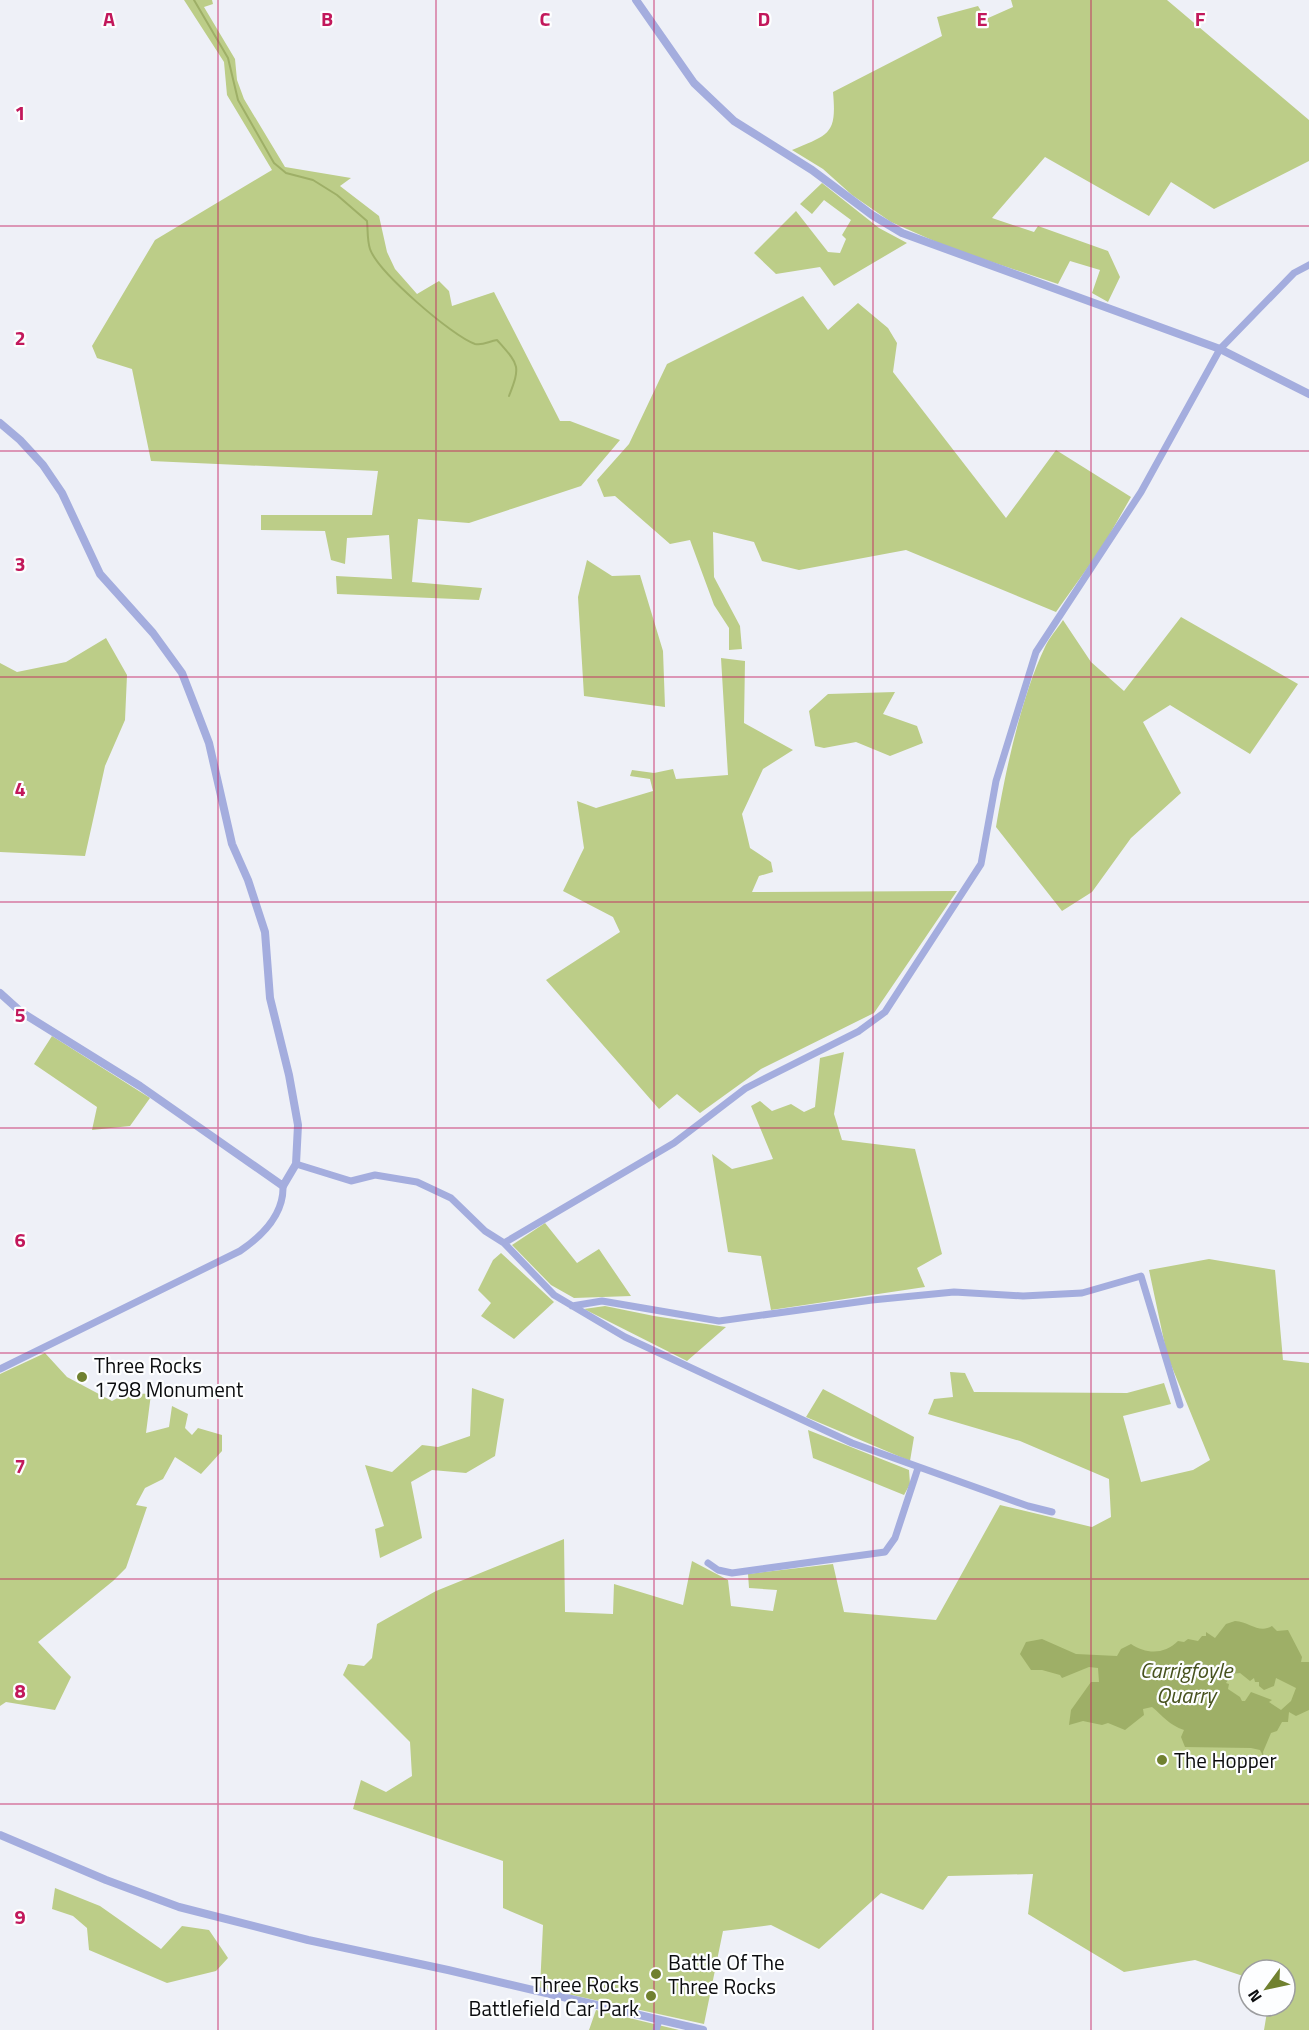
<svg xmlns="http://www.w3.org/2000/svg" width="1309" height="2030" viewBox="0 0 1309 2030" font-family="'Titillium Web',sans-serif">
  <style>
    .green { fill: #bccd88 }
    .water { fill: #9eaf67; fill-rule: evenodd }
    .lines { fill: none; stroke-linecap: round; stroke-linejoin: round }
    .stream { stroke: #9eaf67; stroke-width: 2 }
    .minor { stroke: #a4adde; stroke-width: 7 }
    .tertiary { stroke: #a4adde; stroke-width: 8 }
    .grid { fill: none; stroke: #c2185b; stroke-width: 1.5; stroke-opacity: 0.55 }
    .poi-dot { fill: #708130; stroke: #fdfeff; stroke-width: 2 }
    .labels { text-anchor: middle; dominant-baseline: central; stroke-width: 4.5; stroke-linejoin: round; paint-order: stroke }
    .poi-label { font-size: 21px; fill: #0b0c0e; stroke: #fdfeff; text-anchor: start }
    .water-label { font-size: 22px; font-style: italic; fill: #47521e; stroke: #fdfeff }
    .grid-label { font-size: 20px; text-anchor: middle; font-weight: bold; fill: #c2185b; stroke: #fdfeff; stroke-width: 4.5; stroke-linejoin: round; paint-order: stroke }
  </style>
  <rect width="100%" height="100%" fill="#eef0f7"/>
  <path class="green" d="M 184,0 L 212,0 L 213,4 L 204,7 L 235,59 L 237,80 L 244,99 L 285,167 L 351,178 L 340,186 L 379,216 L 387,252 L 395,269 L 417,294 L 439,281 L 449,291 L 452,306 L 494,292 L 560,421 L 570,421 L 620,440 L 581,486 L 469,523 L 418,519 L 412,582 L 482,588 L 479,600 L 337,594 L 336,576 L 392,579 L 389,535 L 347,538 L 345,564 L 331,560 L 325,531 L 261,530 L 261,515 L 372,515 L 378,471 L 151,461 L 132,369 L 97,358 L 92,346 L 155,240 L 272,170 L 227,95 L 224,62 Z
    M 1011,0 L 1167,0 L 1309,120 L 1309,161 L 1214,209 L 1171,182 L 1149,216 L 1045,157 L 992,218 L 1034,232 L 1038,226 L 1108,251 L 1120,277 L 1108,302 L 1092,293 L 1100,270 L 1070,261 L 1058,284 L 950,248 L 891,222 L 852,195 L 823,169 L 792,150 C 829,134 837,135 833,92 L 942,36 L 937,17 L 978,6 L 986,19 L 1013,7 Z
    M 822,183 L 879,228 L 907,243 L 834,286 L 820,267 L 776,274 L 754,253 L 796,211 L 828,252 L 840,253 L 846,239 L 842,235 L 851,220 L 824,200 L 812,214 L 800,204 Z
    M 803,296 L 828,330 L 858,303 L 888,328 L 897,343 L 893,372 L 1006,518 L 1056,450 L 1131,497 L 1103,546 L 1056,612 L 906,550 L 799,570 L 762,561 L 754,542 L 713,532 L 714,577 L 740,626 L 742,649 L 729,650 L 729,628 L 714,605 L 690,540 L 670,544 L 615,496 L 604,497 L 597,480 L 629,444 L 667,364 Z
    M 587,560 L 612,576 L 640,575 L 663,651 L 665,707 L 584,696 L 578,597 Z
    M 1181,617 L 1298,684 L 1250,754 L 1170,705 L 1143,722 L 1181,793 L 1131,838 L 1092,892 L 1062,911 L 996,827 C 1005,773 1021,697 1045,647 C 1049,638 1057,629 1063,620 L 1091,662 L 1124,691 Z
    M 106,638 L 127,675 L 125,720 L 105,766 L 85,856 L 0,852 L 0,663 L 17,672 L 66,662 Z
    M 721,658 L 745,661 L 744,723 L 793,750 L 763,769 L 742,814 L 750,848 L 771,862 L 773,872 L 759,876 L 752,892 L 957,891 L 874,1013 L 761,1069 L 700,1113 L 677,1094 L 659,1109 L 546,980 L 620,932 L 613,917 L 563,891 L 584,848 L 577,801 L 596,808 L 653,791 L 650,779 L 630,776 L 632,770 L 654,773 L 673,769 L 676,779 L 728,775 Z
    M 895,692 L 883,714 L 917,726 L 923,743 L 890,756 L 856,742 L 824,748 L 815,746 L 809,711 L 828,694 Z
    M 52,1036 L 150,1098 L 130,1126 L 92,1130 L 97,1107 L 34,1064 Z
    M 844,1052 L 834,1114 L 842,1140 L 915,1149 L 942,1254 L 917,1268 L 925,1287 L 771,1310 L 761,1256 L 728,1252 L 712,1154 L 732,1169 L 773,1159 L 751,1106 L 760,1101 L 772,1111 L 791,1104 L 804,1112 L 815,1107 L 820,1058 Z
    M 545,1223 L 577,1263 L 599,1249 L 631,1296 L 574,1298 L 551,1285 L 512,1245 Z
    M 501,1253 L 554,1302 L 514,1339 L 481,1316 L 491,1303 L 478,1290 L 493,1260 Z
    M 1209,1259 L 1275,1270 L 1283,1360 L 1309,1363 L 1309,2030 L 1264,2030 L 1268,2006 L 1285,2006 L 1285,1970 L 1249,1970 L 1249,1978 L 1195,1960 L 1124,1972 L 1028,1914 L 1033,1874 L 948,1876 L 923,1910 L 881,1893 L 819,1949 L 771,1925 L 723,1931 L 704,2024 L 540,1988 L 543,1925 L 503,1908 L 503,1861 L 353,1809 L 361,1780 L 386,1792 L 412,1776 L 410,1742 L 343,1675 L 348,1664 L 364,1666 L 372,1658 L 377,1624 L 436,1591 L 564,1539 L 565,1612 L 613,1614 L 614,1584 L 683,1605 L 692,1561 L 728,1580 L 731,1606 L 773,1611 L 777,1590 L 749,1588 L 748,1574 L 833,1564 L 844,1612 L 936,1620 L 1000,1505 L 1092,1527 L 1111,1517 L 1109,1479 L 1020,1441 L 928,1414 L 934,1399 L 953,1397 L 950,1372 L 965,1373 L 974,1392 L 1127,1393 L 1164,1383 L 1171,1404 L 1123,1416 L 1141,1482 L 1193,1470 L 1210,1460 L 1167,1355 L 1149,1270 Z
    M 605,1306 L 654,1316 L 726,1327 L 687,1361 L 584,1309 Z
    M 45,1353 L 67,1377 L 112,1401 L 127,1393 L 151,1394 L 146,1433 L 169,1427 L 172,1406 L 188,1414 L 185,1428 L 192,1435 L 198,1428 L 222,1435 L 222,1451 L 201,1474 L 175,1457 L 163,1479 L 145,1488 L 136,1505 L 147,1507 L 126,1568 L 113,1581 L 38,1642 L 71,1677 L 55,1710 L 6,1702 L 0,1706 L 0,1374 Z
    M 472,1388 L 504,1399 L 495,1456 L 466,1473 L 432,1470 L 411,1482 L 422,1538 L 380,1558 L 375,1529 L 384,1526 L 365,1465 L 392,1472 L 422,1445 L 438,1447 L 470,1436 Z
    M 823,1389 L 914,1437 L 910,1461 L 806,1417 Z
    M 808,1430 L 909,1470 L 910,1484 L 904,1495 L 813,1458 Z
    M 55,1888 L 100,1906 L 161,1949 L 182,1926 L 209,1930 L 228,1958 L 216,1971 L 167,1983 L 89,1950 L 87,1928 L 73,1916 L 52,1909 Z
    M 596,2010 L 679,2030 L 589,2030 Z"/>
  <path class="water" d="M 1235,1621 C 1250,1622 1259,1634 1272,1626 L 1277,1631 L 1288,1630 L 1302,1657 L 1301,1662 L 1309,1662 L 1309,1710 L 1296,1716 L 1289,1712 L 1288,1722 L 1282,1722 L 1277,1731 L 1271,1733 L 1263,1752 L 1264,1758 L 1260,1750 L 1251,1748 L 1185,1747 L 1181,1737 L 1184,1730 C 1169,1725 1163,1716 1152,1707 L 1143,1709 L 1144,1715 L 1125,1730 L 1108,1723 L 1102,1725 L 1083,1721 L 1069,1725 L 1071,1710 L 1091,1682 L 1099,1682 L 1098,1668 L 1089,1667 L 1062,1678 L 1060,1675 L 1042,1670 L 1031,1670 L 1020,1654 L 1026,1642 L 1042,1639 L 1076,1654 L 1117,1656 L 1121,1649 L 1131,1644 C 1146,1654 1164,1655 1178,1641 L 1184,1642 L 1188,1639 L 1198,1641 L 1202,1636 L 1206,1636 L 1206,1632 L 1215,1638 L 1226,1624 ZM 1240,1673 L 1250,1681 L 1254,1678 L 1255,1682 L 1259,1682 L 1259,1686 L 1264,1690 L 1274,1686 L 1276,1678 L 1296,1688 L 1291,1701 L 1281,1710 L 1269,1702 L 1272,1700 L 1251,1692 L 1245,1701 L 1242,1701 L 1240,1697 L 1228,1689 L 1229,1684 L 1226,1683 L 1232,1674 Z"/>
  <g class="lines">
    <path class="stream" d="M 194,0 L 228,58 L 238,100 L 274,163 L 286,173 L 313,180 L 337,195 L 367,221 C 368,230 367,240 370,249 C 378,272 452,336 475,344 C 483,346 489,341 497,340 C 519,365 521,365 509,396"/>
    <path class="minor" d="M 296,1164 L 351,1181 L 375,1175 L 417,1182 L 451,1198 L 485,1231 L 504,1243 L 554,1295 L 625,1337 L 852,1443 L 1028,1506 L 1052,1512
      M 504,1243 L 674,1143 L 746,1088 L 859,1031 L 885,1012 L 981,864 L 996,781 L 1036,652 L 1141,492 L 1220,349 L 1294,273 L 1309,265
      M 572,1306 L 602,1301 L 719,1321 L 872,1300 L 954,1292 L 1023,1296 L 1082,1293 L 1141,1276 L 1180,1405
      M 0,1369 L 240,1251 C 262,1236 284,1214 283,1186
      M 708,1563 L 718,1570 L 732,1573 L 885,1552 L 895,1538 L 918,1468
      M 656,2030 L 659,2020"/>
    <path class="tertiary" d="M 636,0 L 694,83 L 734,121 L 812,170 L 872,215 L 902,233 L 1220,349 L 1309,394
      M 0,423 L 20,440 L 43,465 L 62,493 L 100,574 L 153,633 L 182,673 L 196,709 L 209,743 L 232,844 L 248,880 L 265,932 L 270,998 L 289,1075 L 298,1125 L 296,1164 L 283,1186 L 140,1086 L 21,1012 L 0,993
      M 0,1835 L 106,1880 L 179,1907 L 308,1940 L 448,1970 L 703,2030"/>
  </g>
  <path class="grid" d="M 218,0 L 218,2030M 436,0 L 436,2030M 654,0 L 654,2030M 873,0 L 873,2030M 1091,0 L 1091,2030M 0,226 L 1309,226M 0,451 L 1309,451M 0,677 L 1309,677M 0,902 L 1309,902M 0,1128 L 1309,1128M 0,1353 L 1309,1353M 0,1579 L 1309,1579M 0,1804 L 1309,1804"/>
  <g class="poi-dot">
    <circle cx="82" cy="1377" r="6"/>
    <circle cx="1162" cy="1760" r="6"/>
    <circle cx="656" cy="1974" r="6"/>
    <circle cx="651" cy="1996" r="6"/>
  </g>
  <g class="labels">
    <g class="poi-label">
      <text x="94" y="1365">Three Rocks<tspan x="94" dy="24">1798 Monument</tspan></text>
      <text x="1174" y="1760">The Hopper</text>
      <text x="668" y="1962">Battle Of The<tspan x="668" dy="24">Three Rocks</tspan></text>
      <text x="639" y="1984" text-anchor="end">Three Rocks<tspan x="639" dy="24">Battlefield Car Park</tspan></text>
    </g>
    <g class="water-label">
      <text x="1186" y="1670">Carrigfoyle<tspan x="1186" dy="25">Quarry</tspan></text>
    </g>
  </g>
  <g class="grid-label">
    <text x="109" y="26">A</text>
    <text x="327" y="26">B</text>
    <text x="545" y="26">C</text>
    <text x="764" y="26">D</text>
    <text x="982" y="26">E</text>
    <text x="1200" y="26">F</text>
    <text x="20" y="120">1</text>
    <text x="20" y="345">2</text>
    <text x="20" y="571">3</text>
    <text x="20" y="796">4</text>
    <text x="20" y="1022">5</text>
    <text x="20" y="1247">6</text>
    <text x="20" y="1473">7</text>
    <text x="20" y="1698">8</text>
    <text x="20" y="1924">9</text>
  </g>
  <g transform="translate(1267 1988) rotate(237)"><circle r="28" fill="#fdfeff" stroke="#9c9d9f" stroke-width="1.5"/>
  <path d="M0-4.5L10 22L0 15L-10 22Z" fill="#708130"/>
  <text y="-9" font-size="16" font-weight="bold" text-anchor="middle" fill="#0b0c0e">N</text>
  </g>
</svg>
